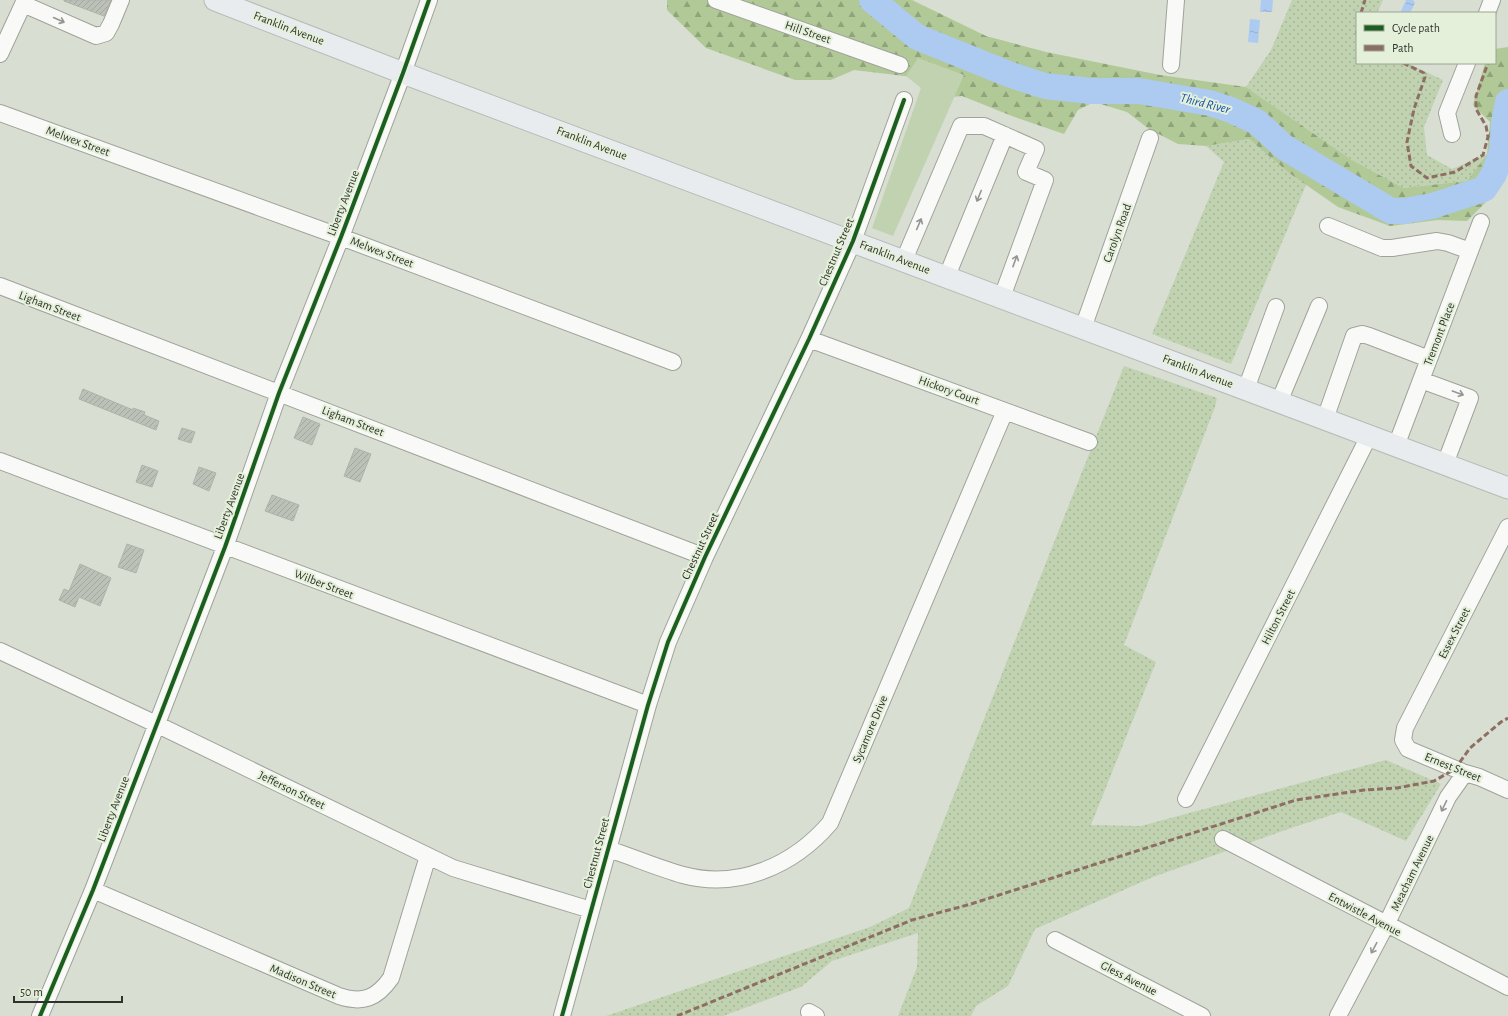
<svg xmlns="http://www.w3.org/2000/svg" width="1508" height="1016" viewBox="0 0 1508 1016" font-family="'Alegreya Sans',sans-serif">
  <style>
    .grass { fill: url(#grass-dots) }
    .forest { fill: url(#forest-firs) }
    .park { fill: #c1d2b1 }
    .water { fill: url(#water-ripples) }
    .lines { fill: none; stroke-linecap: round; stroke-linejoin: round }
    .river { stroke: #adcaf0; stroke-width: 26 }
    .building { fill: url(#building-hatch); stroke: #afb4ab }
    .minor-casing { stroke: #9fa39a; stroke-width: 18 }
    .major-casing { stroke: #b8bbb5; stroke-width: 23 }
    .minor { stroke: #f9faf8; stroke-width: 16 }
    .major { stroke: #e8ecef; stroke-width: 21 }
    .quiet { stroke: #8d6e63; stroke-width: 3; stroke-dasharray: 6 3; stroke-linecap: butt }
    .cycleway-casing { stroke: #e5f0da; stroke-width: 6 }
    .cycleway { stroke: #1b5e20; stroke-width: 4 }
    .oneway { stroke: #949692 }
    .labels { text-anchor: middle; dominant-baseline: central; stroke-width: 4; stroke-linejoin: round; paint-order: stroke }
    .street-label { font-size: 12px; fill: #2f332b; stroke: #e5f0da }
    .water-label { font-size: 13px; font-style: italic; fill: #1452a6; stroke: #e5f0da }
  </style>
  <defs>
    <pattern id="grass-dots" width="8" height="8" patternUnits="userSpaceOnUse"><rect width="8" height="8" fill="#c1d2b1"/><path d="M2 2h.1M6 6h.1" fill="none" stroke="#a6b598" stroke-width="1.8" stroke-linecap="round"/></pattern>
    <pattern id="forest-firs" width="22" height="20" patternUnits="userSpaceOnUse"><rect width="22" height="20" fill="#b1c996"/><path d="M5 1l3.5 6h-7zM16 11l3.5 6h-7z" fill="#90a47b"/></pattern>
    <pattern id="water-ripples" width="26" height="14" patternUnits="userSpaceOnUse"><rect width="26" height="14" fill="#adcaf0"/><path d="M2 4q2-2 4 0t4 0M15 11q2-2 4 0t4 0" fill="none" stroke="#95aece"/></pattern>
    <pattern id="building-hatch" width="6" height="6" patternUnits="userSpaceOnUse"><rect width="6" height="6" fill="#bcc1b8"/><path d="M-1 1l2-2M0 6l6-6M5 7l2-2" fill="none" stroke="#a2a69e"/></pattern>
  </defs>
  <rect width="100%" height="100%" fill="#d8ded2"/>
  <path class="grass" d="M 1292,0 L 1383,0 L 1377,13 L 1357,13 L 1357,63 L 1407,63 L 1443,80 L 1424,127 L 1427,155 L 1452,169 L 1487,154 L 1467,181 L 1402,188 L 1352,160 L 1246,87 L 1271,50 Z
    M 1249,139 L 1289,173 L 1306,185 L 1231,364 L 1152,334 L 1224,162 L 1206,146 Z
    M 1124,366 L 1217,398 L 1215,407 L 1124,645 L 1156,662 L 1091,825 L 1141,826 L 1386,760 L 1441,784 L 1406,841 L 1341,812 L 1294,827 L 1153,877 L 1035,929 L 1008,986 L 976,1006 L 971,1016 L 898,1016 L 917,967 L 918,933 L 832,961 L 801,987 L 723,1016 L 606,1016 L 870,927 L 909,908 Z"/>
  <path class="forest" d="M 667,0 L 912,0 L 986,36 L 1046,52 L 1160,75 L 1246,87 L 1352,160 L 1403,188 L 1467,181 L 1487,154 L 1490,122 L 1473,105 L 1485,63 L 1495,63 L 1495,49 L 1508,47 L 1508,165 L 1498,190 L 1467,221 L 1438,220 L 1390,226 L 1338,207 L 1289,173 L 1249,139 L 1206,146 L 1178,144 L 1149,129 L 1127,112 L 1094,102 L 1078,110 L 1064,134 L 1012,116 L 962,96 L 942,98 L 913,77 L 854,70 L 831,80 L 795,80 L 706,48 L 667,10 Z"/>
  <path class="park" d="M 918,58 L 964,75 L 893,236 L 872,228 L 921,88 L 906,76 Z"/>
  <path class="water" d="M 1261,0 L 1273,0 L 1272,12 L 1260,12 Z
    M 1406,0 L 1413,0 L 1415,3 L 1410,13 L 1402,13 L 1401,11 Z
    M 1250,19 L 1260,20 L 1258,43 L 1248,42 Z"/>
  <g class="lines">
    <path class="river" d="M 872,0 L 917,37 L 1011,75 L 1045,86 L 1091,91 L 1139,91 L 1210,103 L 1231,110 L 1257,122 L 1284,147 L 1391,211 L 1404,211 L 1432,206 L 1484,189 L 1494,174 L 1502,151 L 1504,123 L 1508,102"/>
  </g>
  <path class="building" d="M 64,0 L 111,0 L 104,16 L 64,1 Z
    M 83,389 L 133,410 L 133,408 L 145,412 L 144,415 L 159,421 L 156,430 L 79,399 Z
    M 303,417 L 320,424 L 312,445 L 294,438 Z
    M 182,428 L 195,432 L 191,443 L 178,439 Z
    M 355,448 L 371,454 L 360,482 L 344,476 Z
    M 142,465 L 158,471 L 152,487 L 136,482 Z
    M 199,467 L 216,473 L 209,491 L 193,484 Z
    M 272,495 L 299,505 L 293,521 L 265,511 Z
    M 127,544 L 144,550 L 136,573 L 118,567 Z
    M 80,564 L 111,578 L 100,606 L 79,597 L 75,607 L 59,600 L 64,589 L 69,591 Z"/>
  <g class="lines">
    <g class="minor-casing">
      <path id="minor" d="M 716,0 L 900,65
        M 23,4 L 96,36 L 106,33 L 111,24 L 121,0
        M 1487,13 L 1492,0
        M 0,54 L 25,0
        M 1171,65 L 1176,0
        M 0,113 L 341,237 L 673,362
        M 1452,134 L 1447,113 L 1467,63
        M 1328,226 L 1382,248 L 1392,248 L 1437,241 L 1448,243 L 1470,251
        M 904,260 L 961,126 L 984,126 L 1036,149 L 1026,172 L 1045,180 L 1002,297
        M 947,276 L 1005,135
        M 0,286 L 705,557
        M 1083,328 L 1150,138
        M 809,339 L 1089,442
        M 1421,380 L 1470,398 L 1445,464
        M 1246,389 L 1276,307
        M 1279,402 L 1319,306
        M 1325,419 L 1354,336 L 1362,334 L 1369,336 L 1429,359
        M 1396,446 L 1481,222
        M 0,461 L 648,705
        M 1508,527 L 1405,728 L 1403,740 L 1408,749 L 1465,773 L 1479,777 L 1508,790
        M 0,651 L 156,724 L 453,868 L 591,910
        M 1186,799 L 1369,436
        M 1223,839 L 1508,987
        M 608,849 C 633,857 658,868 683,875 C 739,890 794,865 830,823 L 1005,411
        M 93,890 L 339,996 C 363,1004 377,998 391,978 L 428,856
        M 1055,940 L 1202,1016
        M 809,1012 L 816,1016
        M 40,1016 L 93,890 L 225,547 L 279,393 L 341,237 L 403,73 L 429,0
        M 562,1016 L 648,705 L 668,642 L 705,557 L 809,339 L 853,241 L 904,100
        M 1338,1016 L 1386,925 L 1448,797 L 1465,773"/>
    </g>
    <g class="major-casing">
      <path id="major" d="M 215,0 L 403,73 L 1508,488"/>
    </g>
    <use href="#minor" class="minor"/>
    <use href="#major" class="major"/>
    <path class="quiet" d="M 1361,13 L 1365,0
      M 1357,31 L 1357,34
      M 1403,63 L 1424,73 L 1425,77 L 1414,109 L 1407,142 L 1411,166 L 1427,178 L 1455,172 L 1483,155 L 1488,137 L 1486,126 L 1476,109 L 1476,96 L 1488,63
      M 677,1016 L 912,920 L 971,904 L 1296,800 L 1364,790 L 1397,788 L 1434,781 L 1455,769 L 1470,748 L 1501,722 L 1508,718"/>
    <g class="cycleway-casing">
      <path id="cycleway" d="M 40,1016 L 93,890 L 225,547 L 279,393 L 341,237 L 403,73 L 429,0
        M 562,1016 L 648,705 L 668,642 L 705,557 L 809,339 L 853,241 L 904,100"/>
    </g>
    <use href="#cycleway" class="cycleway"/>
  </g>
  <defs><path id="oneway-shaft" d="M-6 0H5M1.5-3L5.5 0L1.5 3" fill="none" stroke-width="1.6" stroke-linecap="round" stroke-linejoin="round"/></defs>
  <g class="oneway">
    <use href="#oneway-shaft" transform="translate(59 20) rotate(24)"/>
    <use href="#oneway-shaft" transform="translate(979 196) rotate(112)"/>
    <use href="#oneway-shaft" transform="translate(919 224) rotate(-67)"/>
    <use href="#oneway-shaft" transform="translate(1015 261) rotate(-70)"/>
    <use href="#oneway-shaft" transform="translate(1458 393) rotate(20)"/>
    <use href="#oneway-shaft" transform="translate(1444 806) rotate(116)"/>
    <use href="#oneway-shaft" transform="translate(1374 948) rotate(118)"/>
  </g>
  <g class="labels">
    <g class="street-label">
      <text transform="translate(289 28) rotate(21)">Franklin Avenue</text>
      <text transform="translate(808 32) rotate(19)">Hill Street</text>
      <text transform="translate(78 141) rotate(20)">Melwex Street</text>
      <text transform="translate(592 143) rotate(21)">Franklin Avenue</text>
      <text transform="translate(343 203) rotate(-69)">Liberty Avenue</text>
      <text transform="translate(1117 233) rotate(-70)">Carolyn Road</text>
      <text transform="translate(382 252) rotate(21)">Melwex Street</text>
      <text transform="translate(836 252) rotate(-67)">Chestnut Street</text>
      <text transform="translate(895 257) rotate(21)">Franklin Avenue</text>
      <text transform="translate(50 306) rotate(21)">Ligham Street</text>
      <text transform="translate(1439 334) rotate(-69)">Tremont Place</text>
      <text transform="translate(1198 371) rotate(21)">Franklin Avenue</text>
      <text transform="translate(949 390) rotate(20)">Hickory Court</text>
      <text transform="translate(353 421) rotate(21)">Ligham Street</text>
      <text transform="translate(229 506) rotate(-70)">Liberty Avenue</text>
      <text transform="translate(700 546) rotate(-65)">Chestnut Street</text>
      <text transform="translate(324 584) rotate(21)">Wilber Street</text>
      <text transform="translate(1278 617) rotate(-63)">Hilton Street</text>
      <text transform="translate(1454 633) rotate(-63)">Essex Street</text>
      <text transform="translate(870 729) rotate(-67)">Sycamore Drive</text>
      <text transform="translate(1453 767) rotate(22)">Ernest Street</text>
      <text transform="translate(292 790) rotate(26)">Jefferson Street</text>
      <text transform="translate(113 809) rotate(-69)">Liberty Avenue</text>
      <text transform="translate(596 853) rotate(-75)">Chestnut Street</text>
      <text transform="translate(1412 873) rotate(-64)">Meacham Avenue</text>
      <text transform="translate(1365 914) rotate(28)">Entwistle Avenue</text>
      <text transform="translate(1129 978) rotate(27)">Gless Avenue</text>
      <text transform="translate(303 981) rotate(23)">Madison Street</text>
    </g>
    <g class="water-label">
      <text transform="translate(1205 104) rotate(14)">Third River</text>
    </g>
  </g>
  <rect x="1356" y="12" width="140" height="52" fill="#e5f0da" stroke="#9ca494"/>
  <rect x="1364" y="25" width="20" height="6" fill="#1b5e20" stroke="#9ca494"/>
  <text x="1392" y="32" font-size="12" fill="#2f332b">Cycle path</text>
  <rect x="1364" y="45" width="20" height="6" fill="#8d6e63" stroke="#9ca494"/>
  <text x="1392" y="52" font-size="12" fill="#2f332b">Path</text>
  <path d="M14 996v6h108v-6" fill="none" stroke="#2f332b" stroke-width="2"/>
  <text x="20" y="996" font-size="12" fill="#2f332b" stroke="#e5f0da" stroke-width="3" paint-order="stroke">50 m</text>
</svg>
